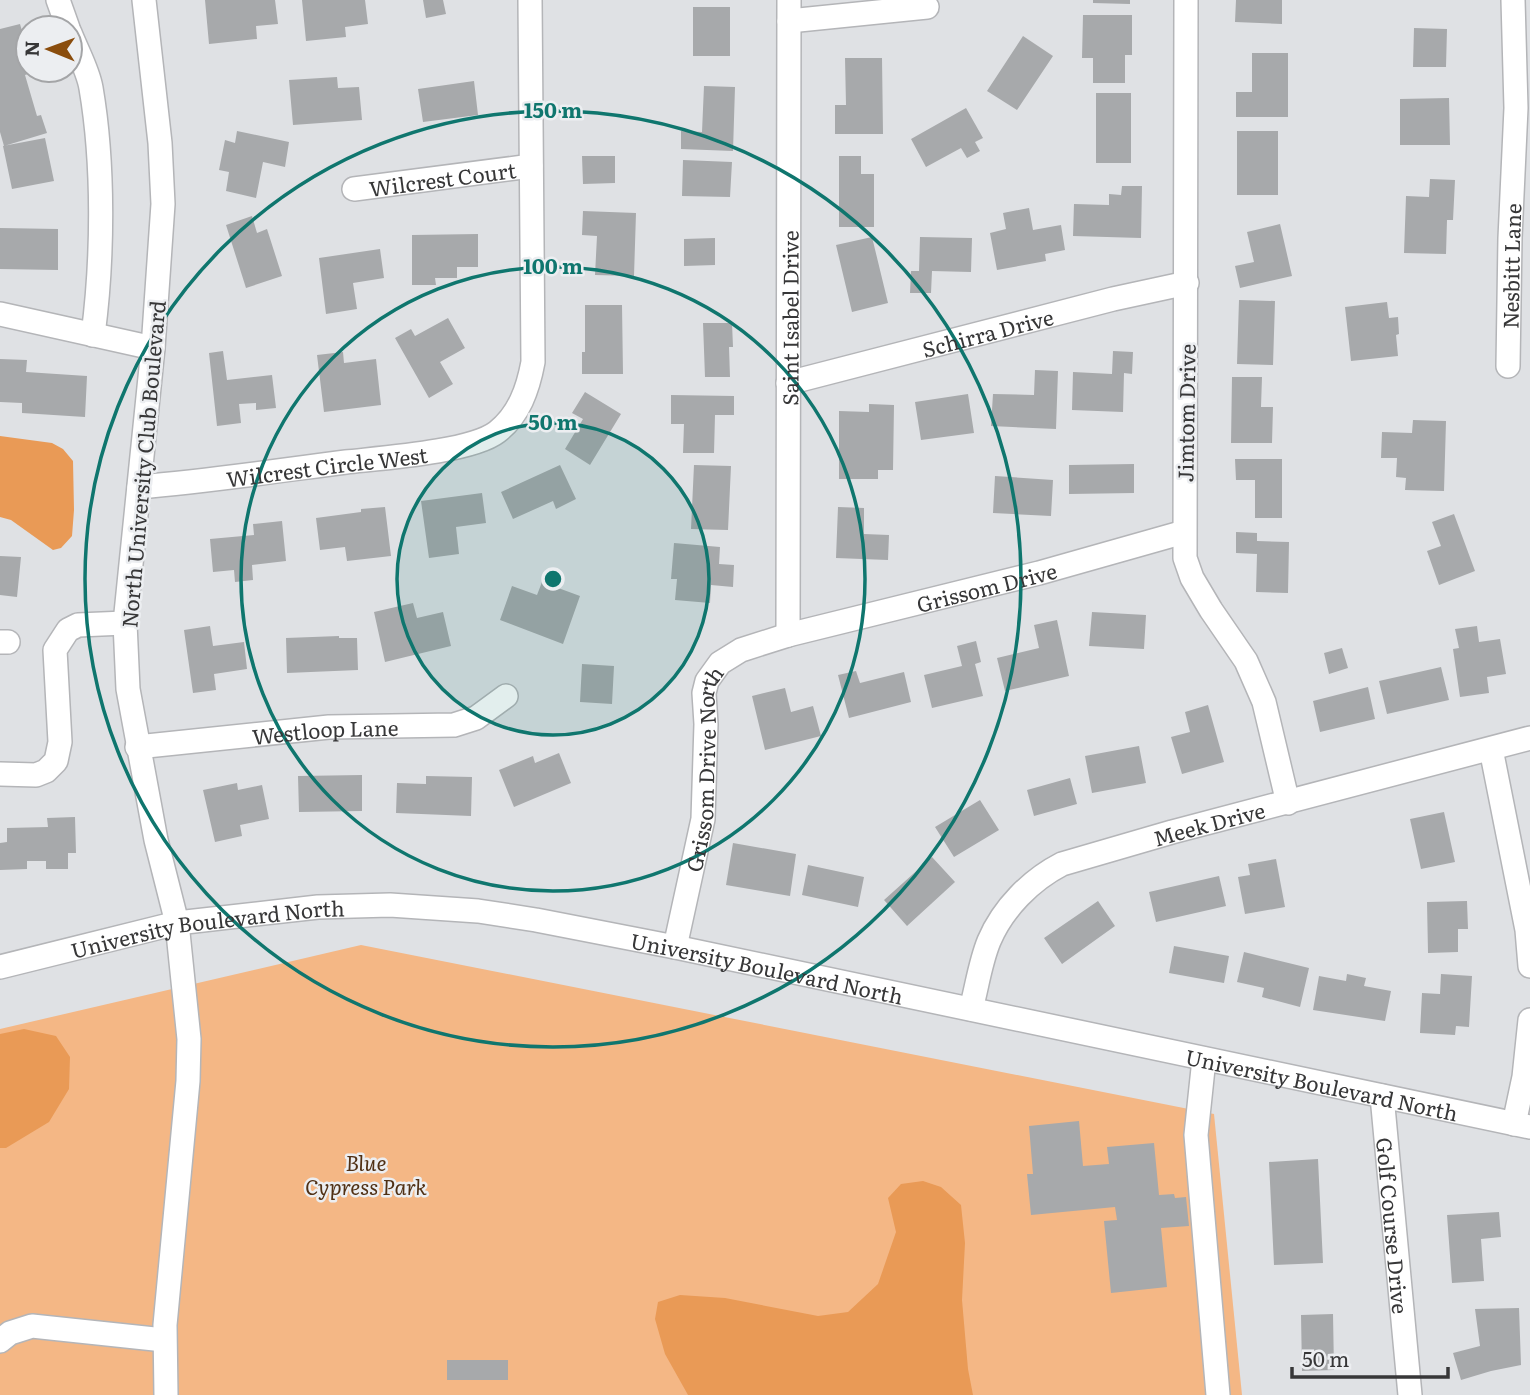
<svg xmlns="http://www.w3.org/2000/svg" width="1530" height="1395" viewBox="0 0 1530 1395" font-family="Literata,serif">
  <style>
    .green { fill: #f4b785 }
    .water { fill: #e99a56 }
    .building { fill: #a7a9ab }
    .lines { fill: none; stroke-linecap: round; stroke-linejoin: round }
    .minor-casing { stroke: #b4b5b8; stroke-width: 26 }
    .minor { stroke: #fff; stroke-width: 23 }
    .ring { fill: none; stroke: #0f766e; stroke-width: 3.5 }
    .labels { text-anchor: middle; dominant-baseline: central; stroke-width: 5; stroke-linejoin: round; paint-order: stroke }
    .street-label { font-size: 21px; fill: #373738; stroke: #eceef1 }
    .park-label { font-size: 21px; font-style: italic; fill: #503014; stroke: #eceef1 }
    .centre { fill: #0f766e; stroke: #eceef1; stroke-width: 3.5 }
    .ring-label { font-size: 21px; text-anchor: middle; font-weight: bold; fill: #0f766e; stroke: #eceef1; stroke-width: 5; stroke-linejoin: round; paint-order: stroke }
  </style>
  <rect width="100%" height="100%" fill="#dfe1e4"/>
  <path class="green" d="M 361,945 L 1214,1114 L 1242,1395 L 0,1395 L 0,1029 Z"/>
  <path class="water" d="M 0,436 L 52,443 L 63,449 L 73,461 L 74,510 L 72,536 L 61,548 L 53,550 L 11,520 L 0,517 Z
    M 24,1029 L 56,1036 L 70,1057 L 69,1089 L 49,1122 L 6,1148 L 0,1148 L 0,1034 Z
    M 923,1181 L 941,1187 L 961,1205 L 965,1243 L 962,1300 L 968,1369 L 973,1395 L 688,1395 L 665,1354 L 655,1319 L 658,1302 L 680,1295 L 725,1298 L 818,1316 L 848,1312 L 878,1284 L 896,1232 L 888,1198 L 901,1184 Z"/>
  <path class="building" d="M 205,0 L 275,0 L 278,24 L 256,26 L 257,39 L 209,44 Z
    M 302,0 L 365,0 L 368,24 L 345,27 L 346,37 L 306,41 Z
    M 423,0 L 443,0 L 446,14 L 426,18 Z
    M 1093,0 L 1130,0 L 1130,4 L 1093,3 Z
    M 1236,0 L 1282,0 L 1282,24 L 1235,22 Z
    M 693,7 L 730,7 L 730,56 L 693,56 Z
    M 1083,15 L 1132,15 L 1132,55 L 1125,55 L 1125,83 L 1093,83 L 1093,58 L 1082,58 Z
    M 20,24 L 28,52 L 28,70 L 33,70 L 34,72 L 25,75 L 37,116 L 41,115 L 47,133 L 4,146 L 0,132 L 0,29 Z
    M 1414,28 L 1447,29 L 1446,67 L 1413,67 Z
    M 1023,36 L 1053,56 L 1017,110 L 987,91 Z
    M 1252,53 L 1288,53 L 1288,117 L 1236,117 L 1236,92 L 1252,92 Z
    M 845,58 L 882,58 L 883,134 L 835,134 L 835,105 L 846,105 Z
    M 337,77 L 338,88 L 359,87 L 362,120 L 293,125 L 289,80 Z
    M 474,81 L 478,115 L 423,122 L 418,89 Z
    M 704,86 L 735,87 L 733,151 L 681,149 L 681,131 L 702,132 Z
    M 1096,93 L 1131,93 L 1131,163 L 1096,163 Z
    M 1449,98 L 1450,145 L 1400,145 L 1400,99 Z
    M 966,108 L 983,138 L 975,142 L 980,151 L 967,158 L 961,148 L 926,167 L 911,139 Z
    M 237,131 L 289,142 L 285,167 L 263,162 L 256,198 L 226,191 L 229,172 L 219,170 L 225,140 L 235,143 Z
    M 1237,131 L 1278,131 L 1278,195 L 1237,195 Z
    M 45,138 L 54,181 L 12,189 L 3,146 Z
    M 582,156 L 615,156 L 615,183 L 583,184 Z
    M 839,156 L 861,156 L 861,174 L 874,174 L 874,227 L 839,227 Z
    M 683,160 L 732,162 L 730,197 L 682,196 Z
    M 1430,179 L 1455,180 L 1453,220 L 1447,220 L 1446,254 L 1404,253 L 1406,196 L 1429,197 Z
    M 1122,186 L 1142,186 L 1141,238 L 1073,236 L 1074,204 L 1109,205 L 1109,194 L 1121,195 Z
    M 1029,208 L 1033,230 L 1061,225 L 1065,250 L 1045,254 L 1046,261 L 997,270 L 990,233 L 1006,229 L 1003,213 Z
    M 583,211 L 636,213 L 634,276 L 595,275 L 597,236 L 582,235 Z
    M 252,216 L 257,233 L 267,229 L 282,276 L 246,288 L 226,225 Z
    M 1280,224 L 1292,276 L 1240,288 L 1235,266 L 1254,262 L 1247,232 Z
    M 0,228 L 58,229 L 58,270 L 0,269 Z
    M 478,234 L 478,267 L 457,267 L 457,278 L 435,278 L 436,285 L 412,285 L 412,235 Z
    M 872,237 L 888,303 L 852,312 L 836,245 Z
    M 920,237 L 972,238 L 971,272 L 932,271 L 931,293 L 910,293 L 911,271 L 919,271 Z
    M 715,238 L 715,265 L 684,266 L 684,239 Z
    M 380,249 L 384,278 L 353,283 L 357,309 L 326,314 L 319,258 Z
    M 1239,300 L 1275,301 L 1273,365 L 1237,364 Z
    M 1387,302 L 1389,318 L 1398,317 L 1399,334 L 1396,335 L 1398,356 L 1351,361 L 1345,307 Z
    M 585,305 L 622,305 L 623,374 L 582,374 L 582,352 L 585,352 Z
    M 448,318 L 465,348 L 440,362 L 453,384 L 429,398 L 395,338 L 411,329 L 415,336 Z
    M 703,323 L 732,323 L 733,347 L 729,347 L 730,377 L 705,377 Z
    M 223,351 L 227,380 L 272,375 L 276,408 L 256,410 L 256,403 L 239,404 L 241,423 L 217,426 L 209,353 Z
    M 1113,351 L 1133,352 L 1132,374 L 1124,373 L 1123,412 L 1072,410 L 1073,372 L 1112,374 Z
    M 343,352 L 344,363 L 376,359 L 381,405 L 324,412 L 317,355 Z
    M 0,359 L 27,360 L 26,372 L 87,376 L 85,417 L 22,413 L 22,403 L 0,402 Z
    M 1035,370 L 1058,371 L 1056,429 L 991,426 L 993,394 L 1034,395 Z
    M 1232,377 L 1262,377 L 1261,407 L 1273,407 L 1272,443 L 1231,443 Z
    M 585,392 L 621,414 L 590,465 L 565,449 L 583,419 L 572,413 Z
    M 968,394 L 974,433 L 921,440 L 915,402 Z
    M 671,395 L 734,396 L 734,415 L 715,415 L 714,453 L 683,453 L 684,424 L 671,424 Z
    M 869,404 L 894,405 L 893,470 L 878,470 L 878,479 L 839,479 L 839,411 L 869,412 Z
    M 1413,420 L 1446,421 L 1444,491 L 1405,490 L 1406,478 L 1396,477 L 1397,458 L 1381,458 L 1382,432 L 1412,433 Z
    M 1235,459 L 1282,459 L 1282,518 L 1255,518 L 1255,480 L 1236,480 Z
    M 1134,464 L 1134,493 L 1069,494 L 1069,465 Z
    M 560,465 L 576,499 L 556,509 L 553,501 L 513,519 L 501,492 Z
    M 694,465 L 731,466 L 728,530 L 691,529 Z
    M 995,476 L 1053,480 L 1051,516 L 993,513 Z
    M 482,493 L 486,523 L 456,527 L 459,554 L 429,558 L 421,501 Z
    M 385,507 L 391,556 L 347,561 L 345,547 L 320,550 L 316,518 L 361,512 L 361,509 Z
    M 838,507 L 864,508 L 864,534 L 889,535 L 888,560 L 836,558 Z
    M 1454,514 L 1475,571 L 1439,585 L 1427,551 L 1441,546 L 1432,522 Z
    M 282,521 L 286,561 L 252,565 L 253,580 L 235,582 L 234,570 L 213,572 L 210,539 L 254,535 L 253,524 Z
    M 1236,532 L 1257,533 L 1257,541 L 1289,542 L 1288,593 L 1256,592 L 1257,554 L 1236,553 Z
    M 674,543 L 720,547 L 719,564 L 734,565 L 733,587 L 711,585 L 710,603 L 675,600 L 677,579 L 671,579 Z
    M 0,556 L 21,557 L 17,597 L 0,595 Z
    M 542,582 L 580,596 L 563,644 L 500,620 L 512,586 L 537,595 Z
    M 413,603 L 417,618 L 443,612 L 451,646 L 385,662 L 374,612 Z
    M 1092,612 L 1146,615 L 1144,649 L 1089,646 Z
    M 1057,620 L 1069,676 L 1005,691 L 997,658 L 1039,648 L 1034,625 Z
    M 210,626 L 213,646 L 244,642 L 247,669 L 214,674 L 216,690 L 193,693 L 184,630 Z
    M 1477,626 L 1479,642 L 1500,639 L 1506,674 L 1487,677 L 1489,693 L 1460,697 L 1453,649 L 1459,648 L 1455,629 Z
    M 339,636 L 339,638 L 357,638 L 358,670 L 287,673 L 286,638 Z
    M 976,641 L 981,662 L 975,664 L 983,696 L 932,708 L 924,675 L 962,666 L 957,646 Z
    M 1342,648 L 1348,668 L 1329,674 L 1324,653 Z
    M 582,664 L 614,666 L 612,704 L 580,702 Z
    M 1441,667 L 1449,700 L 1387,714 L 1379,681 Z
    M 856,671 L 860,683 L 904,672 L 911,702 L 849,718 L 838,675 Z
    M 1368,687 L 1375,719 L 1320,732 L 1313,701 Z
    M 785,688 L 791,712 L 813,706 L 821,736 L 765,750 L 752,696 Z
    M 1208,705 L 1224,762 L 1182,774 L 1171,737 L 1190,732 L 1185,712 Z
    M 1139,746 L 1146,783 L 1092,793 L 1085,756 Z
    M 559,753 L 571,783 L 514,807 L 499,770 L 533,756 L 535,763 Z
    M 362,775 L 362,811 L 299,812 L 298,776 Z
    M 426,776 L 472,777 L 471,816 L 396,813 L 397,783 L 426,784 Z
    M 1070,778 L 1077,804 L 1034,816 L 1027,790 Z
    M 237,783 L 238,790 L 262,785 L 269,819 L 240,825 L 242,836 L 215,842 L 203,790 Z
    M 980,800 L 999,830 L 954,857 L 935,827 Z
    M 1444,812 L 1455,862 L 1421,869 L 1410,819 Z
    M 75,817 L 76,853 L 68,853 L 68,869 L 46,869 L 46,861 L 27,861 L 27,869 L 0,870 L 0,843 L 7,842 L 7,828 L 48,827 L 47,818 Z
    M 733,843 L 796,854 L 790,896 L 726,885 Z
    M 932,857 L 955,882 L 907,926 L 884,900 Z
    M 1276,859 L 1285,907 L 1245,914 L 1238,877 L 1250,875 L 1248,864 Z
    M 808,865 L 864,877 L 858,907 L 802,895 Z
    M 1219,876 L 1226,906 L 1156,922 L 1149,892 Z
    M 1098,901 L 1115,926 L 1062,964 L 1044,938 Z
    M 1467,901 L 1468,929 L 1458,929 L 1458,952 L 1428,953 L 1427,902 Z
    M 1174,946 L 1229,956 L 1224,983 L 1169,973 Z
    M 1244,952 L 1309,968 L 1300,1007 L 1262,997 L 1264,988 L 1237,982 Z
    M 1347,974 L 1366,978 L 1364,986 L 1391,991 L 1385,1021 L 1313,1010 L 1319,976 L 1346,981 Z
    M 1441,974 L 1472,976 L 1469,1027 L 1456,1026 L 1455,1035 L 1420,1033 L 1422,993 L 1440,994 Z
    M 1079,1121 L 1083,1166 L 1109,1164 L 1107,1147 L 1154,1143 L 1159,1195 L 1174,1194 L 1175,1198 L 1186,1197 L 1189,1226 L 1161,1228 L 1167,1287 L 1111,1293 L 1104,1221 L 1117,1220 L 1115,1207 L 1031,1215 L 1027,1174 L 1033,1174 L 1029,1126 Z
    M 1318,1159 L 1323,1263 L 1274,1265 L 1269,1162 Z
    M 1499,1212 L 1501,1237 L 1481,1239 L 1484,1281 L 1452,1283 L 1447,1215 Z
    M 1519,1308 L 1521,1365 L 1491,1371 L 1461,1380 L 1453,1353 L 1480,1346 L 1475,1309 Z
    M 1333,1314 L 1334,1370 L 1302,1371 L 1301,1315 Z
    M 447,1360 L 508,1360 L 508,1380 L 447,1380 Z"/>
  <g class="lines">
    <g class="minor-casing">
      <g id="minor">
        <path d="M 58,0 L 68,28"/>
        <path d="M 144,0 L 160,143 L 163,204 L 153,348 L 125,623 L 128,689 L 156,840 L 177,923 L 189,1039 L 188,1081 L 165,1325 L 166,1395"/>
        <path d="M 1186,0 L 1185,558 L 1192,578 L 1211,610 L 1246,661 L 1264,702 L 1288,803"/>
        <path d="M 789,21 L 927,7"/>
        <path d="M 70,33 C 77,51 88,70 91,88 C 104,164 103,259 93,335"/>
        <path id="s1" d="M 354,189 L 531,166"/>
        <path d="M 0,314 L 153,348"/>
        <path id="s2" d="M 1508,366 L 1510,238 L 1516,108 L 1513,0"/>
        <path id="s3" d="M 788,383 L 1113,299 L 1187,283"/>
        <path id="s4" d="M 139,487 C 208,481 277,471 346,462 C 381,458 471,452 497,432 C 519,415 528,389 533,362 L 530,0"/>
        <path id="s5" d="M 788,635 L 789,0"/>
        <path d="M 0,642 L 8,642"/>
        <path id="s6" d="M 137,747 L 329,727 L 454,725 L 476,718 L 506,696"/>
        <path d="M 1491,749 L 1527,930 L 1530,966"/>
        <path d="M 0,774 L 36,775 L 46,771 L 56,761 L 60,742 L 55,650 L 68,630 L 78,625 L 125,623"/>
        <path id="s7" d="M 675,947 L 703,819 L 706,724 L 704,693 L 707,681 L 720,663 L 741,650 L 788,635 L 1039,573 L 1184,532"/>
        <path id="s8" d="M 0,967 L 177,923 L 318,907 L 390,905 L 478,911 L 536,920 L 675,947 L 1530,1127"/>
        <path id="s9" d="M 971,1009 C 977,987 980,963 989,941 C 1003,908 1031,880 1062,864 L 1172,832 L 1530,738"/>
        <path d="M 1204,1059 L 1196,1135 L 1218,1395"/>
        <path id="s10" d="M 1382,1096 L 1410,1395"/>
        <path d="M 1514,1124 L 1524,1077 L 1530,1020"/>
        <path d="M 0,1341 L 10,1333 L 32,1326 L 164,1340"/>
      </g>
    </g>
    <use href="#minor" class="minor"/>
  </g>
  <circle cx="553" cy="579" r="156" fill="#0f766e" fill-opacity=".12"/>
  <g class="ring">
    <circle cx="553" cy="579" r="156"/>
    <circle cx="553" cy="579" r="312"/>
    <circle cx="553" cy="579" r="468"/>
  </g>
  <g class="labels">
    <g class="street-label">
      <text stroke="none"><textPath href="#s1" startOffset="89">Wilcrest Court</textPath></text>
      <text stroke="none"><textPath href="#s2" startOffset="100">Nesbitt Lane</textPath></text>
      <text stroke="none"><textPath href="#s5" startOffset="317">Saint Isabel Drive</textPath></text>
      <text stroke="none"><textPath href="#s3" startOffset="206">Schirra Drive</textPath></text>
      <text transform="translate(1185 413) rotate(-89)">Jimtom Drive</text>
      <text transform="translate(142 464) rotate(-85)">North University Club Boulevard</text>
      <text stroke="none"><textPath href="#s4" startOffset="189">Wilcrest Circle West</textPath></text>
      <text stroke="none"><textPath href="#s7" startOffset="570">Grissom Drive</textPath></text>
      <text stroke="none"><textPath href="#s6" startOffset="189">Westloop Lane</textPath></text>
      <text stroke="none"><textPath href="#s7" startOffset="182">Grissom Drive North</textPath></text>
      <text stroke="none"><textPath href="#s9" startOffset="331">Meek Drive</textPath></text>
      <text stroke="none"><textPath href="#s8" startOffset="212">University Boulevard North</textPath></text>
      <text stroke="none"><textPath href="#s8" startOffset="779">University Boulevard North</textPath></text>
      <text stroke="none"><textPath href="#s8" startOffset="1346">University Boulevard North</textPath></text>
      <text stroke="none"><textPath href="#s10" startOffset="130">Golf Course Drive</textPath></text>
    </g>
    <g class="park-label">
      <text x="366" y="1161">Blue<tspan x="366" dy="24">Cypress Park</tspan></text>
    </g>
  </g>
  <circle cx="553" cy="579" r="10" class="centre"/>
  <g class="ring-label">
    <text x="553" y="118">150 m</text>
    <text x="553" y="274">100 m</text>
    <text x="553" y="430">50 m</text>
  </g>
  <g transform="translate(49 49) rotate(271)"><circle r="33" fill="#eceef1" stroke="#a4a5a7" stroke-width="2"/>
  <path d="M0-5L12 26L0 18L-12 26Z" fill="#8a4d0d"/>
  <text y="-10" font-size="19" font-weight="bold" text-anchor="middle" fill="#373738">N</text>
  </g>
  <path d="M1292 1367v10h156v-10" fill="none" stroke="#373738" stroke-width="3.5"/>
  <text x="1302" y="1367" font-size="21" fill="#373738" stroke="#eceef1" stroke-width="5" paint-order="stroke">50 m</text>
</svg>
